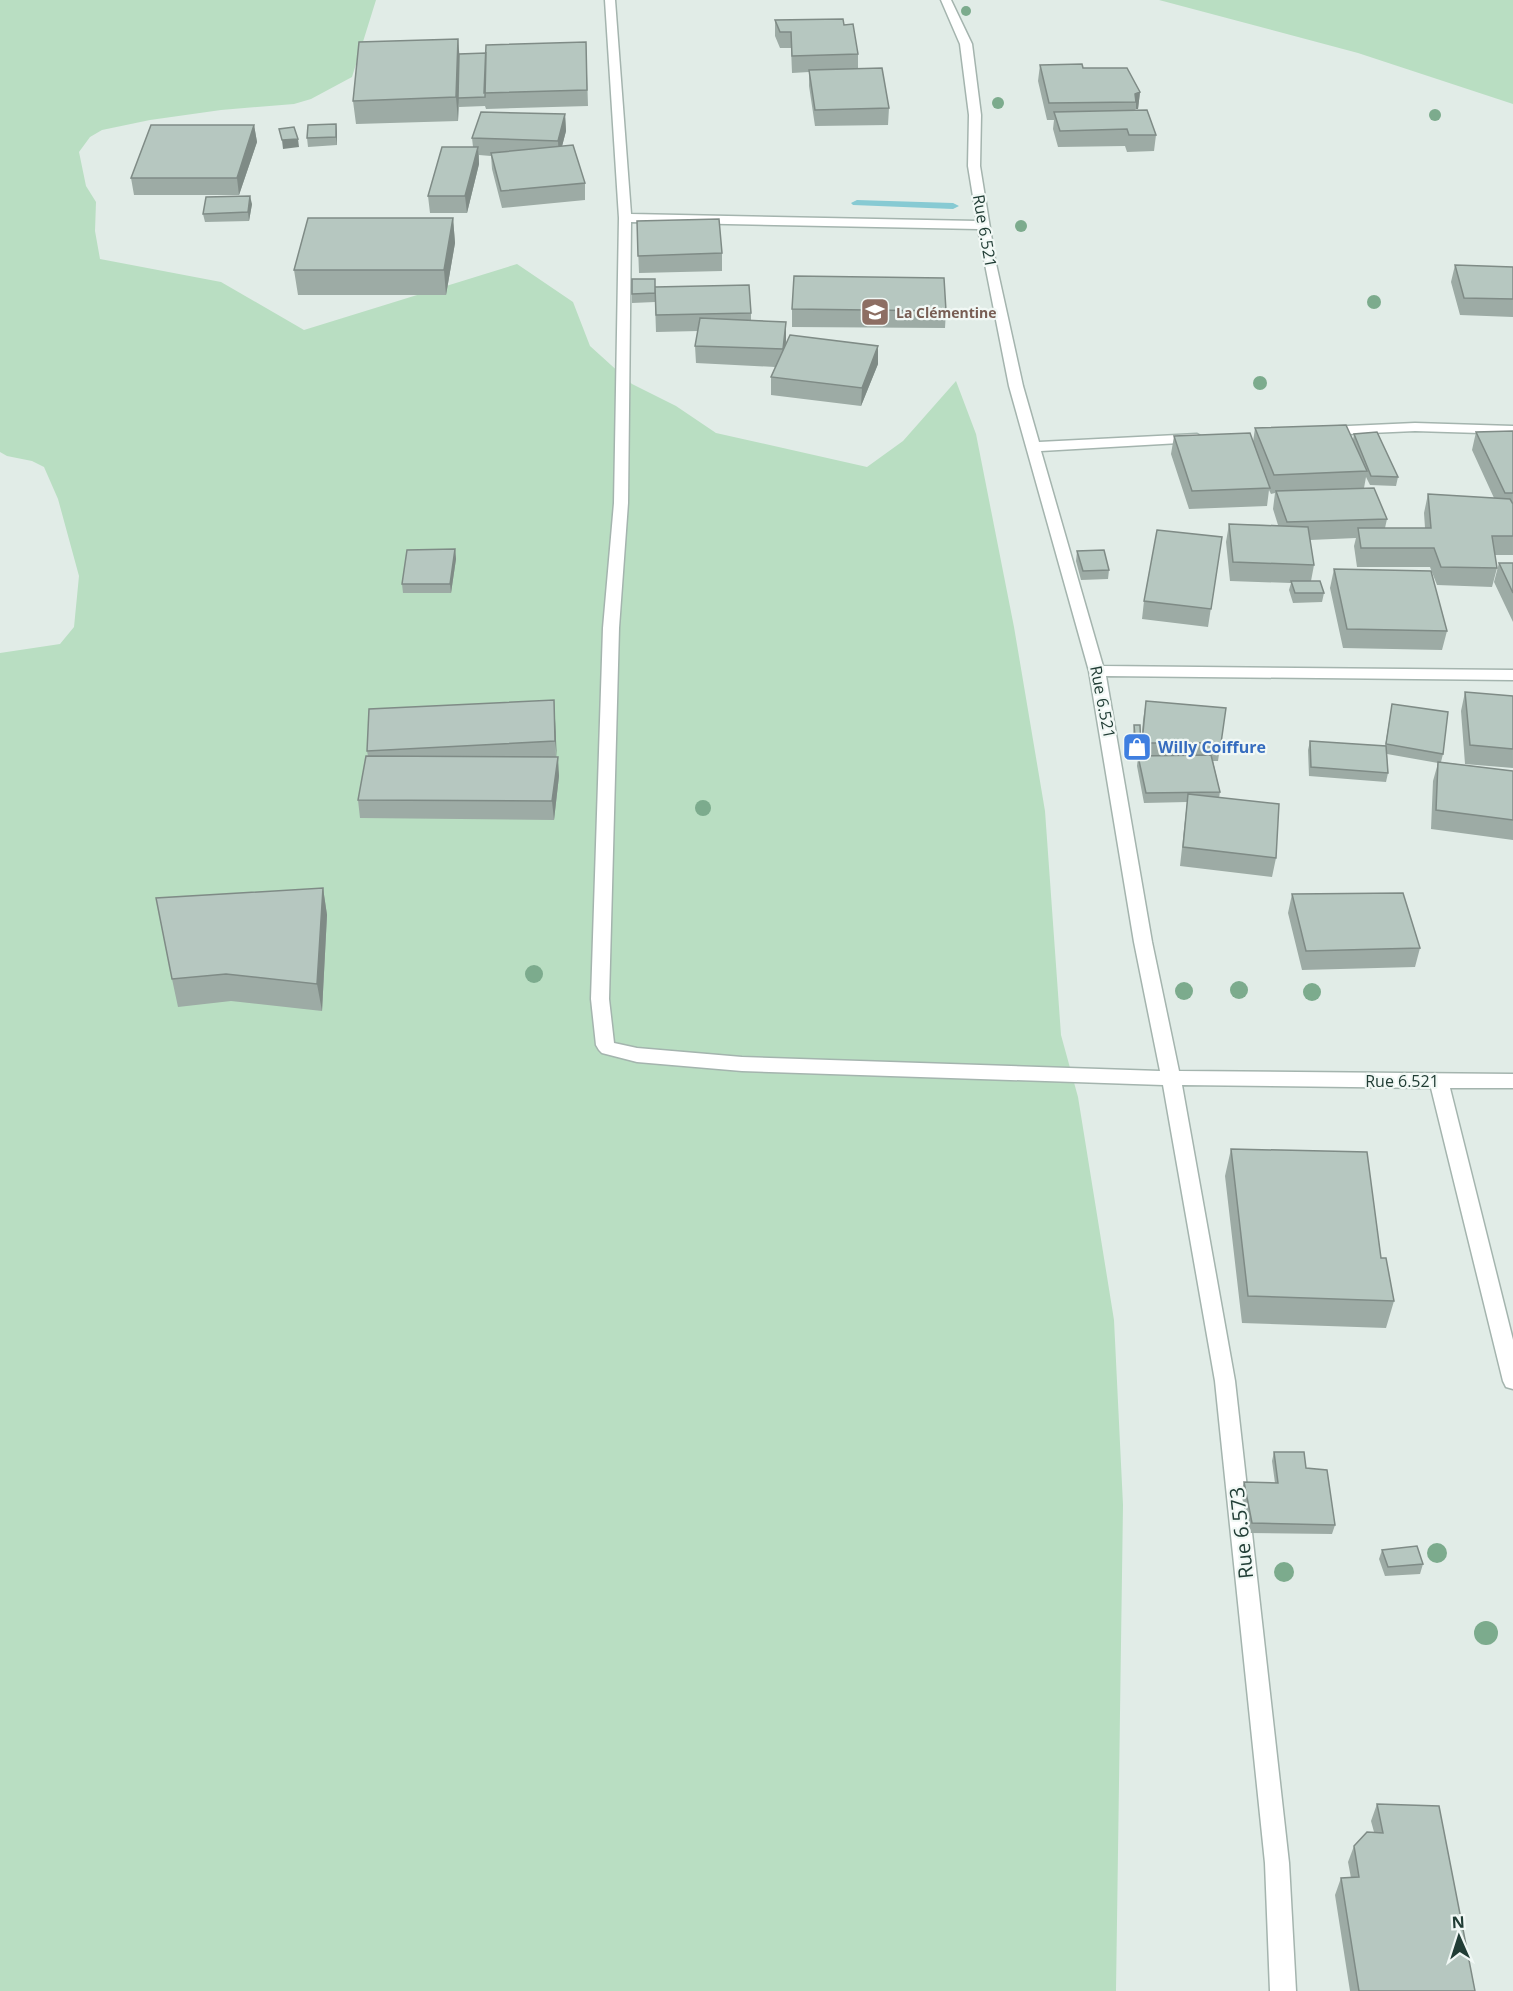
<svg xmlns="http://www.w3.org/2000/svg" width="1513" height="1991" viewBox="0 0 1513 1991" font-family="'Open Sans',sans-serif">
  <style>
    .green { fill: #b9dec2 }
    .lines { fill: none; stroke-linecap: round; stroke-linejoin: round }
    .stream { fill: #87cad3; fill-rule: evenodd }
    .minor-casing { stroke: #a4b4ae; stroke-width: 3 }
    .minor { fill: #fff; fill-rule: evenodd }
    .tree { fill: #7cab8d }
    .wall { fill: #9daba5 }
    .shaded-wall { fill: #7f8b86 }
    .building { fill: #b6c7c0; stroke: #7f8b86; stroke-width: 1.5 }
    .labels { text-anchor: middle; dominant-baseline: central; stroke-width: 4.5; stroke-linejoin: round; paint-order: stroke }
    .far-education-label { font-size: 14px; font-weight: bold; fill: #785e54; stroke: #f1f8f5; text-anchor: start }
    .street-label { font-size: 16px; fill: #213d35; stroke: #f1f8f5 }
    .shop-label { font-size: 16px; font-weight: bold; fill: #366cbe; stroke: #f1f8f5; text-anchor: start }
    .near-street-label { font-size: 20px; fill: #213d35; stroke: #f1f8f5 }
  </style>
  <rect width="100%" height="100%" fill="#e1ece7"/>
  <path class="green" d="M 0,0 L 376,0 L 352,77 L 311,99 L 294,104 L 221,110 L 150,120 L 102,130 L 90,137 L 79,152 L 86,186 L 96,202 L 95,231 L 100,259 L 221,282 L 304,330 L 517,264 L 573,302 L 590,346 L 632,384 L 676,406 L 716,433 L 867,467 L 903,441 L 956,381 L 976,434 L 1014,627 L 1045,811 L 1061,1035 L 1078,1097 L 1114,1320 L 1123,1505 L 1116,1991 L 0,1991 L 0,653 L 60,644 L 74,627 L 79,576 L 58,499 L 44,467 L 32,461 L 7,456 L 0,452 Z
    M 1159,0 L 1513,0 L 1513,104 L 1358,53 Z"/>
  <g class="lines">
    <path class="stream" d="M 857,200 L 953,203 L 959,206 L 953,209 L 853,205 L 851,203 Z"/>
    <g class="minor-casing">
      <path id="minor" d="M 605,0 L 615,0 L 631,214 L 977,221 L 968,166 L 969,115 L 960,44 L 941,0 L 951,0 L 972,44 L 981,115 L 980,166 L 995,259 L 1023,386 L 1039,442 L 1197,434 L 1204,438 L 1197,442 L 1041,451 L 1103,666 L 1513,670 L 1513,680 L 1106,676 L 1152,942 L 1179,1071 L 1513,1074 L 1513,1088 L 1450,1088 L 1513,1340 L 1513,1389 L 1506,1387 L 1503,1381 L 1431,1088 L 1182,1085 L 1235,1381 L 1289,1863 L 1296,1991 L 1270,1991 L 1265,1863 L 1215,1381 L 1163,1085 L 742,1071 L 637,1062 L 602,1053 L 599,1050 L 596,1045 L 591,999 L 603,628 L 614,503 L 619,218 ZM 631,222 L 978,229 L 1009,386 L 1089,671 L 1134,942 L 1160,1071 L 742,1057 L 637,1048 L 614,1043 L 609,999 L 619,628 L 628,503 Z
        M 1415,423 L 1513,426 L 1513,434 L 1415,431 L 1326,435 L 1319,431 L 1326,427 Z"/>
    </g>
    <use href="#minor" class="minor"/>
  </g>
  <g class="tree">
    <circle cx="966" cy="11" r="5"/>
    <circle cx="998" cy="103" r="6"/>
    <circle cx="1435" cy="115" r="6"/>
    <circle cx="1021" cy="226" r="6"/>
    <circle cx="1374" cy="302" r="7"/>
    <circle cx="1260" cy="383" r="7"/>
    <circle cx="703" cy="808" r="8"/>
    <circle cx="534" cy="974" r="9"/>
    <circle cx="1239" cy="990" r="9"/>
    <circle cx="1184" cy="991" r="9"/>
    <circle cx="1312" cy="992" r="9"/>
    <circle cx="1437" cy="1553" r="10"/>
    <circle cx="1284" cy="1572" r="10"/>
    <circle cx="1486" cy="1633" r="12"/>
  </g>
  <path class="wall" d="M 775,20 L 844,25 L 858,54 L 858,69 L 889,108 L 888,125 L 815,126 L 809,86 L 809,72 L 792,73 L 791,48 L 780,48 L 775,36 Z
    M 458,39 L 459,54 L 486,53 L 586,42 L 588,106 L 486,109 L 485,106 L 459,107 L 459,102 L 458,121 L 356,124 L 353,101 Z
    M 1040,65 L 1083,68 L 1140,92 L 1138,109 L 1136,109 L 1135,110 L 1156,135 L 1154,151 L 1127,152 L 1125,146 L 1058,147 L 1053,129 L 1054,120 L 1047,120 L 1038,81 Z
    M 565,114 L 566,131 L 562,146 L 585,183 L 585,200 L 502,208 L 492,169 L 491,156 L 479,155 L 479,164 L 467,213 L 430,213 L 428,196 L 473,147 L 472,138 Z
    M 336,124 L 337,133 L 337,145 L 308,147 L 307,138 Z
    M 254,125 L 257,142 L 239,195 L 134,195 L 131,178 Z
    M 252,204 L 249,221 L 205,222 L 203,214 Z
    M 453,218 L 455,243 L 446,295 L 298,295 L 294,270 Z
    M 637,221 L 722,253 L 722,271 L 639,273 Z
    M 1455,265 L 1513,267 L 1513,317 L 1460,315 L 1451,282 Z
    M 632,279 L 656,287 L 751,313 L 751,320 L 786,322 L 786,345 L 878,346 L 878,364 L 861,406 L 771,395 L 771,377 L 775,367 L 696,363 L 695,346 L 698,331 L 656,332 L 655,302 L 632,303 Z
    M 792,309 L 946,311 L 945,328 L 792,327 Z
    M 1255,428 L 1353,440 L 1354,434 L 1398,477 L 1396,486 L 1370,485 L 1366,477 L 1364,488 L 1387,519 L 1385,528 L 1425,528 L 1424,513 L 1428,494 L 1494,498 L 1472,450 L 1476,432 L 1513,431 L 1513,555 L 1495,555 L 1497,568 L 1492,587 L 1437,585 L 1430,567 L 1357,567 L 1354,546 L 1356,538 L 1310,540 L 1314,565 L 1311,581 L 1324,593 L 1322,602 L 1293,603 L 1289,590 L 1291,583 L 1230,581 L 1226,542 L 1229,524 L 1278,525 L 1273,509 L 1275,493 L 1271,494 L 1269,490 L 1267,506 L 1189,509 L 1171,454 L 1174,436 L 1253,442 Z
    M 1222,537 L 1208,627 L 1142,619 L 1144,601 Z
    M 455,549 L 456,559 L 451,593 L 403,593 L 402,584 Z
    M 1077,551 L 1109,570 L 1108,579 L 1081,580 L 1076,561 Z
    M 1499,563 L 1513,563 L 1513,622 L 1494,582 Z
    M 1334,569 L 1447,631 L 1442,650 L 1343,648 L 1330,588 Z
    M 1465,692 L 1513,696 L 1513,768 L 1465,764 L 1461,711 Z
    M 1146,701 L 1226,708 L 1218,761 L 1213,761 L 1220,792 L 1219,798 L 1276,858 L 1272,877 L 1180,866 L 1187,802 L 1144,803 L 1137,766 L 1138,757 L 1134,757 L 1133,735 L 1134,725 L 1141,748 L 1140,756 L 1143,720 Z
    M 1392,704 L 1443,754 L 1441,762 L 1513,771 L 1513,840 L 1431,829 L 1433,781 L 1438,763 L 1387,754 L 1388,773 L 1386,782 L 1309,776 L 1308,750 L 1310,741 L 1385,746 Z
    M 555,719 L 556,757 L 559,776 L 554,820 L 360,818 L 358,800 L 368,756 L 367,751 Z
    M 323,888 L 327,915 L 322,1011 L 231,1001 L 178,1007 L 172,979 Z
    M 1292,894 L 1420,948 L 1415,967 L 1302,970 L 1288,913 Z
    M 1231,1149 L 1381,1258 L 1394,1301 L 1386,1328 L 1242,1323 L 1225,1176 Z
    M 1274,1452 L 1306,1468 L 1335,1525 L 1332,1534 L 1249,1533 L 1241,1492 L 1244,1482 L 1275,1483 L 1272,1461 Z
    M 1382,1550 L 1423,1564 L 1420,1574 L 1385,1576 L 1379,1559 Z
    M 1377,1804 L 1475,1991 L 1350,1991 L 1335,1895 L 1341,1878 L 1351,1878 L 1348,1862 L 1354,1846 L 1374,1832 L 1371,1821 Z"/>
  <path class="shaded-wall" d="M 458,39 L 460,62 L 458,121 L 456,97 Z
    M 1140,92 L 1138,109 L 1136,109 L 1136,102 L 1135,94 Z
    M 565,114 L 566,131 L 559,158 L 558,141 Z
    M 336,124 L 337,133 L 337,145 L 336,137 Z
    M 254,125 L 257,142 L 239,195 L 237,178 Z
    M 298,139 L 299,147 L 283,149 L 282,140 Z
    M 478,147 L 479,164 L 467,213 L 465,196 Z
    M 250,196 L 252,204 L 249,221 L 248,212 Z
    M 453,218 L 455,243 L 446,295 L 444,270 Z
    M 786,322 L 786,340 L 783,367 L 783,349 Z
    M 878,346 L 878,364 L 861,406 L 862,388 Z
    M 455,549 L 456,559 L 451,593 L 450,584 Z
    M 554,700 L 555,719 L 557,760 L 555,741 Z
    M 558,757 L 559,776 L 554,820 L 552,801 Z
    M 323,888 L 327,915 L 322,1011 L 317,984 Z"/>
  <path class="building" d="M 843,19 L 844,25 L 853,24 L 858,54 L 792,56 L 791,32 L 780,32 L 775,20 Z
    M 458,39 L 456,97 L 353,101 L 359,42 Z
    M 586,42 L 587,90 L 484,93 L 486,45 Z
    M 486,53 L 485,97 L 458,98 L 459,54 Z
    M 1082,64 L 1083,68 L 1127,68 L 1140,92 L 1135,94 L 1136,102 L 1049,103 L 1040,65 Z
    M 882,68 L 889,108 L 815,110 L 809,70 Z
    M 1147,110 L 1156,135 L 1129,135 L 1127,129 L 1060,131 L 1054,112 Z
    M 481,112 L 565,114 L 558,141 L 472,138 Z
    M 336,124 L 336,137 L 307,138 L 308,125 Z
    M 151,125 L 254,125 L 237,178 L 131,178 Z
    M 294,127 L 298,139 L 282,140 L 279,129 Z
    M 573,145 L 585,183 L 501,191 L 491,153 Z
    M 442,147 L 478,147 L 465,196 L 428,196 Z
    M 250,196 L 248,212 L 203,214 L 206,197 Z
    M 308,218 L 453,218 L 444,270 L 294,270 Z
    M 719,219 L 722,253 L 638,256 L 637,221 Z
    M 1455,265 L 1513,267 L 1513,299 L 1464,298 Z
    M 794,276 L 944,278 L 946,311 L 792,309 Z
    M 632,279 L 655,279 L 655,293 L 632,294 Z
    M 749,285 L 751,313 L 656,315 L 655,287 Z
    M 700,318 L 786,322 L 783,349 L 695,346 Z
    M 790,335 L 878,346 L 862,388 L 771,377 Z
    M 1346,425 L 1367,471 L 1274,475 L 1255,428 Z
    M 1513,431 L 1513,493 L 1505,493 L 1476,432 Z
    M 1377,432 L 1398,477 L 1371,476 L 1354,434 Z
    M 1250,433 L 1270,488 L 1192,491 L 1174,436 Z
    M 1374,488 L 1387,519 L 1287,522 L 1276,491 Z
    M 1428,494 L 1510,499 L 1513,504 L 1513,536 L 1492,536 L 1497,568 L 1441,567 L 1434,548 L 1361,548 L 1358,528 L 1431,528 Z
    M 1229,524 L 1308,527 L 1314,565 L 1233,562 Z
    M 1157,530 L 1222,537 L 1211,609 L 1144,601 Z
    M 455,549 L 450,584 L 402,584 L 407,550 Z
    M 1104,550 L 1109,570 L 1083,571 L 1077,551 Z
    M 1499,563 L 1513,563 L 1513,593 Z
    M 1334,569 L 1431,571 L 1447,631 L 1347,629 Z
    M 1291,581 L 1320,581 L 1324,593 L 1295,593 Z
    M 1465,692 L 1513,696 L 1513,749 L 1470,745 Z
    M 554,700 L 555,741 L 367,751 L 369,709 Z
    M 1146,701 L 1226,708 L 1221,743 L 1142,743 Z
    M 1392,704 L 1448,712 L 1443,754 L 1386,744 Z
    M 1134,725 L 1140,725 L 1141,748 L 1136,747 Z
    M 1310,741 L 1386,746 L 1388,773 L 1311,767 Z
    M 1211,755 L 1220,792 L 1146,793 L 1138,756 Z
    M 366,756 L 558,757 L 552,801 L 358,800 Z
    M 1438,762 L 1513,771 L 1513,820 L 1436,810 Z
    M 1188,794 L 1279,804 L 1276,858 L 1183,847 Z
    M 323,888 L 317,984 L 226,974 L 172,979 L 156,898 Z
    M 1403,893 L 1420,948 L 1306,951 L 1292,894 Z
    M 1231,1149 L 1367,1152 L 1381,1258 L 1386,1258 L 1394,1301 L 1248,1296 Z
    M 1274,1452 L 1304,1452 L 1306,1468 L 1327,1470 L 1335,1525 L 1252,1523 L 1244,1482 L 1278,1483 Z
    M 1417,1546 L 1423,1564 L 1388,1567 L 1382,1550 Z
    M 1377,1804 L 1439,1806 L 1475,1991 L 1359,1991 L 1341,1878 L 1359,1877 L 1354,1846 L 1367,1832 L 1383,1833 Z"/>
  <defs>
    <g id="school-square" transform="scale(1.5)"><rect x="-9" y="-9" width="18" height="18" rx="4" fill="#8d6e63" stroke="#f1f8f5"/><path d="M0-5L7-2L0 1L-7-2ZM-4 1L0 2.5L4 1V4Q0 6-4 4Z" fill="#fff"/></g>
    <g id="shop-square" transform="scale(1.5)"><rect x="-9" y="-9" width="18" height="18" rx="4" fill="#3f7fe0" stroke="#f1f8f5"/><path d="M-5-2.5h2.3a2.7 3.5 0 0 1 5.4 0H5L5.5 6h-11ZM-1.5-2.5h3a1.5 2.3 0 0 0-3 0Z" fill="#fff"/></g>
  </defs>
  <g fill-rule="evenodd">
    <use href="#school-square" x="875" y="312"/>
    <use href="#shop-square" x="1137" y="747"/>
  </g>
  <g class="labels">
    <g class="far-education-label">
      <text x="896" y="312">La Clémentine</text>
    </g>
    <g class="street-label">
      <text transform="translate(985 231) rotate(80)">Rue 6.521</text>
      <text transform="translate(1103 702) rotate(79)">Rue 6.521</text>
      <text x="1402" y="1081">Rue 6.521</text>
    </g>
    <g class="shop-label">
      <text x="1158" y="747">Willy Coiffure</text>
    </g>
    <g class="near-street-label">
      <text transform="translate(1241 1533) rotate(-96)">Rue 6.573</text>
    </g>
  </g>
  <g transform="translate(1459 1937) rotate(357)" stroke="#f1f8f5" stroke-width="4.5" paint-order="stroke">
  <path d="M0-4.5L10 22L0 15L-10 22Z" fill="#213d35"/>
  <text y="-9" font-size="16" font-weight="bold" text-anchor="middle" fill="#213d35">N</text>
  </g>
</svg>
